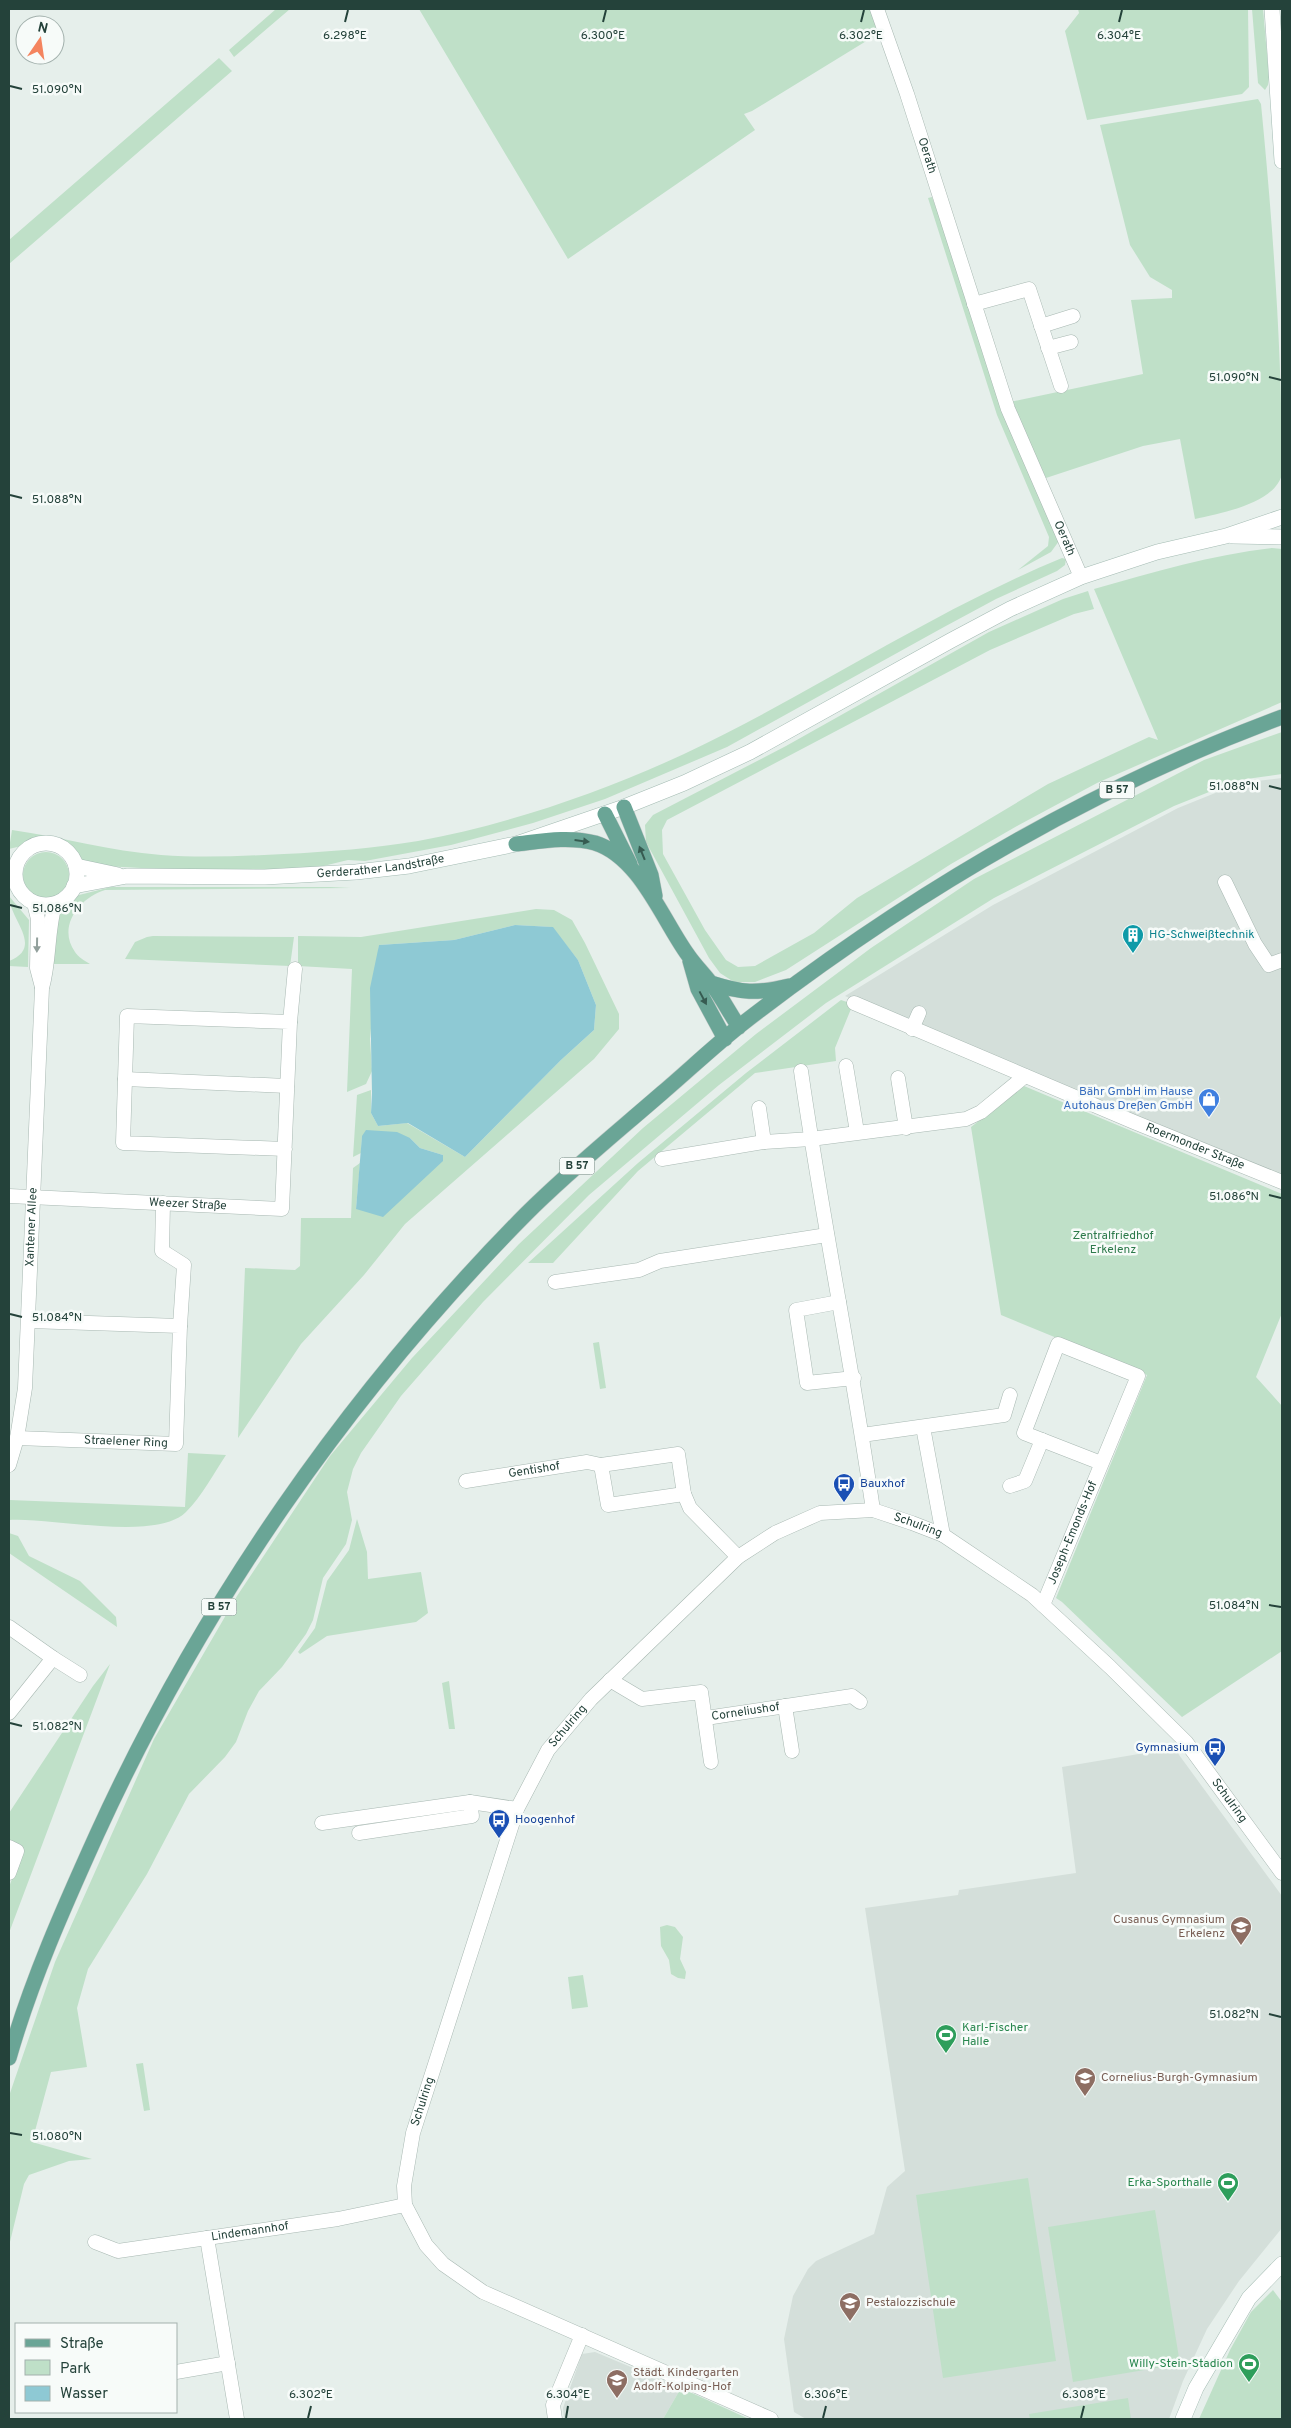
<svg xmlns="http://www.w3.org/2000/svg" width="1291" height="2428" viewBox="0 0 1291 2428" font-family="Overpass,sans-serif">
  <style>
    .built { fill: #d4dfda }
    .green { fill: #bfe0c8 }
    .water { fill: #8ec9d4 }
    .lines { fill: none; stroke-linecap: round; stroke-linejoin: round }
    .street-casing { stroke: #a8b8b2; stroke-width: 15 }
    .secondary-casing { stroke: #a4bbb3; stroke-width: 16 }
    .primary-casing { stroke: #c2cac8; stroke-width: 16 }
    .street { stroke: #fff; stroke-width: 14 }
    .secondary { stroke: #fff; stroke-width: 15 }
    .primary { stroke: #6aa596; stroke-width: 15 }
    .oneway { fill: #365b51 }
    .oneway2 { fill: #92a09c }
    .ticks { fill: none; stroke: #24423a; stroke-width: 2 }
    .labels { text-anchor: middle; dominant-baseline: central; stroke-width: 5; stroke-linejoin: round; paint-order: stroke }
    .shield { fill: #f7fbf9; stroke: #637a73; stroke-width: 1 }
    .shield-label { font-size: 11px; font-weight: bold; fill: #24423a }
    .street-label { font-size: 12px; fill: #24423a; stroke: #f7fbf9 }
    .culture-label { font-size: 12px; fill: #0d838f; stroke: #f7fbf9; text-anchor: start }
    .shop-label { font-size: 12px; fill: #366cbe; stroke: #f7fbf9; text-anchor: end }
    .park-label { font-size: 12px; fill: #2d7a4b; stroke: #f7fbf9 }
    .transit-label { font-size: 12px; fill: #164399; stroke: #f7fbf9; text-anchor: start }
    .education-label { font-size: 12px; fill: #785e54; stroke: #f7fbf9; text-anchor: start }
    .leisure-label { font-size: 12px; fill: #27864d; stroke: #f7fbf9; text-anchor: end }
    .ticks-label { font-size: 12px; text-anchor: middle; fill: #24423a; stroke: #f7fbf9; stroke-width: 5; stroke-linejoin: round; paint-order: stroke }
  </style>
  <rect width="100%" height="100%" fill="#e6efeb"/>
  <path class="built" d="M 1282,778 L 1282,1175 L 1087,1100 L 845,996 L 993,905 L 1178,808 L 1240,783 Z
    M 1174,1748 L 1282,1896 L 1282,2228 L 1239,2281 L 1207,2329 L 1183,2381 L 1169,2419 L 806,2419 L 794,2412 L 784,2339 L 793,2296 L 808,2269 L 816,2261 L 874,2234 L 887,2187 L 905,2171 L 865,1908 L 958,1895 L 959,1890 L 1076,1873 L 1062,1767 Z
    M 595,2352 L 681,2388 L 663,2419 L 564,2419 L 563,2408 L 582,2354 Z"/>
  <path class="green" d="M 276,9 L 290,9 L 234,57 L 229,50 Z
    M 419,9 L 872,9 L 881,32 L 752,111 L 744,114 L 755,130 L 568,259 Z
    M 1078,9 L 1248,9 L 1249,87 L 1242,94 L 1087,120 L 1065,31 L 1079,13 Z
    M 1252,9 L 1263,9 L 1269,77 L 1268,85 L 1265,90 L 1258,83 Z
    M 219,58 L 232,71 L 9,264 L 9,240 Z
    M 1258,99 L 1261,104 C 1273,227 1282,351 1282,474 C 1275,504 1221,513 1195,519 L 1180,439 L 1143,446 L 1046,478 L 1010,402 L 1143,374 L 1131,300 L 1172,298 L 1172,290 L 1150,277 L 1130,245 L 1100,125 Z
    M 932,197 L 1059,541 L 1051,552 L 1018,570 L 1048,546 L 1049,537 L 997,415 L 928,198 Z
    M 1272,548 L 1282,549 L 1282,702 L 1097,783 L 1017,826 L 951,864 L 786,970 L 755,982 L 734,982 L 720,973 L 709,958 L 646,842 L 645,825 L 653,815 L 786,746 L 989,632 L 1063,599 L 1088,591 L 1094,609 L 1074,614 L 990,650 L 667,820 L 662,830 L 663,854 L 705,930 L 726,960 L 738,967 L 755,966 L 814,933 L 857,898 L 1048,784 L 1149,737 L 1158,740 L 1094,589 C 1153,572 1212,555 1272,548 Z
    M 1062,558 L 1066,559 L 1065,565 L 1057,571 L 996,599 L 944,627 L 727,747 L 605,799 L 533,823 L 451,845 L 365,861 L 348,860 L 315,868 L 214,872 L 86,865 L 64,842 L 50,839 L 9,849 L 12,830 C 62,837 110,851 161,855 C 202,858 243,856 284,854 C 329,852 374,848 418,841 C 507,825 602,792 684,754 C 813,693 931,612 1062,558 Z
    M 1282,732 L 1282,774 L 1239,780 L 1174,806 L 994,898 L 826,1003 L 719,1085 L 589,1195 L 483,1302 L 401,1396 L 361,1453 L 353,1469 L 347,1492 L 352,1520 L 346,1544 L 323,1578 L 313,1620 L 306,1634 L 282,1667 L 259,1691 L 248,1711 L 236,1742 L 225,1757 L 189,1794 L 147,1874 L 88,1969 L 77,2008 L 87,2067 L 51,2072 L 32,2142 L 92,2159 L 69,2161 L 29,2175 L 24,2184 L 9,2246 L 9,2096 L 55,1962 L 154,1739 L 237,1596 L 330,1456 L 412,1358 L 519,1244 L 643,1128 L 756,1034 L 871,948 L 974,879 L 1204,760 Z
    M23 875a23 23 0 1 1 46 0a23 23 0 1 1-46 0Z
    M 111,887 L 330,887 L 351,888 L 105,890 C 79,898 57,927 75,952 C 78,957 85,961 90,964 L 52,964 L 59,915 L 79,895 Z
    M 9,896 L 29,920 L 28,967 L 9,966 L 9,961 C 45,947 9,919 9,896 Z
    M 536,909 L 554,910 L 572,920 L 585,943 L 619,1014 L 619,1029 L 594,1059 L 405,1224 L 364,1275 L 301,1344 L 238,1438 L 245,1268 L 295,1270 L 300,1266 L 301,1218 L 351,1218 L 353,1168 L 360,1163 L 356,1209 L 443,1155 L 420,1148 L 410,1138 L 362,1136 L 361,1153 L 353,1157 L 357,1095 L 371,1090 L 371,1113 L 378,1126 L 407,1123 L 465,1157 L 561,1060 L 594,1030 L 596,1005 L 578,960 L 552,927 L 515,925 L 454,940 L 379,945 L 370,1039 L 372,1071 L 366,1084 L 347,1092 L 352,969 L 298,966 L 298,936 L 361,937 Z
    M 147,937 L 153,936 L 294,937 L 290,966 L 125,959 L 135,942 Z
    M 841,1000 L 853,1004 L 835,1048 L 836,1061 L 755,1073 L 638,1171 L 553,1263 L 528,1263 L 638,1163 L 746,1073 Z
    M 1024,1086 L 1282,1194 L 1282,1313 L 1256,1377 L 1282,1406 L 1282,1651 L 1182,1717 L 1062,1602 L 1056,1598 L 1147,1375 L 1001,1315 L 971,1127 Z
    M 599,1342 L 606,1388 L 600,1389 L 593,1343 Z
    M 188,1453 L 226,1455 C 214,1473 202,1496 186,1512 C 156,1542 51,1517 9,1520 L 10,1500 L 185,1507 Z
    M 357,1519 L 367,1552 L 368,1579 L 421,1572 L 428,1613 L 416,1622 L 327,1636 L 300,1654 L 298,1652 L 315,1628 L 327,1581 L 349,1550 Z
    M 9,1533 L 18,1536 L 29,1556 L 80,1581 L 116,1617 L 117,1627 L 9,1553 Z
    M 110,1664 L 9,1933 L 9,1887 L 23,1849 L 9,1841 L 9,1813 L 93,1686 Z
    M 449,1681 L 455,1729 L 449,1729 L 442,1683 Z
    M 667,1925 L 675,1927 L 683,1937 L 680,1959 L 686,1972 L 685,1979 L 678,1978 L 671,1974 L 669,1960 L 661,1946 L 660,1927 Z
    M 583,1975 L 588,2007 L 572,2009 L 568,1977 Z
    M 143,2063 L 150,2110 L 144,2111 L 136,2064 Z
    M 1028,2178 L 1056,2361 L 943,2378 L 916,2195 Z
    M 1155,2210 L 1180,2364 L 1073,2382 L 1048,2227 Z
    M 1273,2290 L 1282,2302 L 1282,2419 L 1199,2419 L 1230,2350 L 1251,2312 Z
    M 681,2388 L 749,2419 L 663,2419 Z
    M 1128,2398 L 1131,2419 L 1030,2419 L 1029,2414 Z"/>
  <path class="water" d="M 515,925 L 553,927 L 578,960 L 596,1005 L 594,1030 L 561,1060 L 465,1157 L 408,1123 L 378,1126 L 371,1113 L 372,1093 L 370,988 L 379,945 L 454,940 Z
    M 366,1130 L 397,1132 L 410,1138 L 420,1148 L 443,1155 L 443,1161 L 383,1217 L 356,1209 L 362,1136 Z"/>
  <g class="lines">
    <g class="street-casing">
      <g id="street">
        <path id="s1" d="M 877,9 L 907,94 L 1008,409 L 1081,577"/>
        <path d="M 974,304 L 1029,289 L 1061,386"/>
        <path d="M 1041,326 L 1073,316"/>
        <path d="M 1048,348 L 1071,342"/>
        <path d="M 1225,882 L 1255,944 L 1269,965 L 1282,960"/>
        <path d="M 34,903 L 38,919 L 37,968 L 42,987"/>
        <path id="s2" d="M 854,1003 L 1134,1122 L 1282,1182"/>
        <path d="M 290,1022 L 295,969"/>
        <path d="M 912,1029 L 919,1013"/>
        <path d="M 846,1066 L 857,1132"/>
        <path d="M 801,1071 C 822,1218 852,1363 873,1510"/>
        <path d="M 898,1078 L 906,1128"/>
        <path d="M 125,1079 L 287,1086"/>
        <path d="M 759,1108 L 764,1142"/>
        <path d="M 662,1159 L 764,1142 L 811,1139 L 966,1119 L 981,1112 L 1025,1076"/>
        <path id="s3" d="M 9,1196 L 282,1209 L 290,1022 L 127,1016 L 123,1143 L 285,1149"/>
        <path d="M 163,1203 L 162,1251 L 184,1265 L 180,1326"/>
        <path d="M 555,1282 L 639,1270 L 660,1261 L 827,1235"/>
        <path d="M 839,1302 L 796,1310 L 807,1383 L 854,1378"/>
        <path d="M 923,1427 L 943,1535"/>
        <path d="M 862,1435 L 1004,1415 L 1010,1395"/>
        <path id="s4" d="M 17,1438 L 176,1444 L 180,1326 L 29,1321"/>
        <path id="s5" d="M 9,1465 L 17,1438 L 25,1388 L 42,988 C 50,960 47,932 55,904"/>
        <path d="M 601,1465 L 608,1505 L 684,1494"/>
        <path id="s6" d="M 466,1481 L 587,1462 L 601,1465 L 678,1454 L 684,1494 L 690,1508 L 738,1557"/>
        <path d="M 1010,1486 L 1025,1481 L 1042,1440"/>
        <path id="s7" d="M 1043,1605 L 1138,1376 L 1058,1344 L 1024,1433 L 1101,1463"/>
        <path d="M 9,1627 L 53,1658 L 9,1713"/>
        <path d="M 53,1658 L 80,1675"/>
        <path d="M 610,1680 L 642,1699 L 701,1692 L 711,1762"/>
        <path d="M 785,1706 L 792,1751"/>
        <path id="s8" d="M 706,1718 L 852,1696 L 860,1702"/>
        <path d="M 322,1823 L 470,1802 L 517,1809"/>
        <path d="M 359,1833 L 472,1816 L 470,1802"/>
        <path d="M 9,1847 L 17,1851 L 9,1873"/>
        <path d="M 207,2238 L 237,2419"/>
        <path id="s9" d="M 95,2242 L 118,2251 L 338,2219 L 405,2205"/>
        <path d="M 176,2372 L 228,2363"/>
        <path d="M 555,2419 L 553,2405 L 582,2335"/>
        <path id="s10" d="M 771,2419 L 483,2292 L 443,2264 L 426,2245 L 405,2205 L 404,2186 L 413,2133 L 517,1809 L 548,1750 L 591,1699 L 738,1557 L 775,1533 L 820,1513 L 873,1510 L 912,1523 L 943,1535 L 1032,1595 L 1110,1667 L 1186,1742 L 1282,1873"/>
      </g>
    </g>
    <g class="secondary-casing">
      <g id="secondary">
        <path d="M 1272,9 L 1282,161"/>
        <path d="M 1233,536 L 1282,537"/>
        <circle cx="46" cy="874" r="31"/>
        <path d="M 76,866 L 118,875"/>
        <path id="s11" d="M 74,886 L 127,876 L 265,877 L 356,872 L 409,866 L 516,844 L 624,807 L 684,783 L 750,752 L 950,641 L 1010,609 L 1081,577 L 1157,552 L 1226,536 L 1282,517"/>
        <path d="M 1183,2419 L 1196,2388 L 1249,2298 L 1282,2264"/>
      </g>
    </g>
    <g class="primary-casing">
      <path id="primary" d="M 624,807 L 651,875 L 655,896
        M 605,814 L 630,864
        M 516,844 C 542,841 569,836 595,843 C 640,857 663,921 688,955 C 695,965 703,973 710,982 C 721,996 729,1012 739,1027
        M 690,961 L 698,989 L 725,1039
        M 711,983 C 742,993 756,994 789,986
        M 9,2058 C 31,1981 64,1907 97,1834 C 202,1604 348,1394 526,1214 C 569,1171 616,1133 662,1093 C 689,1070 714,1046 742,1024 C 906,897 1088,789 1282,717"/>
    </g>
    <use href="#street" class="street"/>
    <use href="#secondary" class="secondary"/>
    <use href="#primary" class="primary"/>
  </g>
  <defs><path id="oneway-solid" d="M-6-.8H1V-3.2L6.5 0L1 3.2V.8H-6Z" transform="scale(1.25)"/></defs>
  <g class="oneway">
    <use href="#oneway-solid" transform="translate(582 841) rotate(7)"/>
    <use href="#oneway-solid" transform="translate(642 853) rotate(-112)"/>
    <use href="#oneway-solid" transform="translate(703 998) rotate(62)"/>
  </g>
  <use class="oneway2" href="#oneway-solid" transform="translate(37 945) rotate(91)"/>
  <path class="ticks" d="M 345,22 L 348,10M 603,22 L 606,10M 861,22 L 864,10M 1119,22 L 1122,10M 10,86 L 22,89M 1269,377 L 1281,380M 10,495 L 22,498M 1269,786 L 1281,789M 10,905 L 22,908M 1269,1195 L 1281,1198M 10,1314 L 22,1317M 1269,1605 L 1281,1607M 10,1723 L 22,1726M 1269,2014 L 1281,2017M 10,2133 L 22,2135M 308,2418 L 311,2406M 566,2418 L 568,2406M 823,2418 L 826,2406M 1081,2418 L 1084,2406"/>
  <defs>
    <g id="building-pin" transform="scale(1.125)"><path d="M0 17L-7.5 6A9.5 9.5 0 1 1 7.5 6Z" fill="#0f9aa8" stroke="#f7fbf9"/><path d="M-4-6H4V6H1V3H-1V6H-4ZM-2.5-4.3h1.7v1.8h-1.7ZM.8-4.3h1.7v1.8H.8ZM-2.5-1h1.7V.8h-1.7ZM.8-1h1.7V.8H.8Z" fill="#fff"/></g>
    <g id="shop-pin" transform="scale(1.125)"><path d="M0 17L-7.5 6A9.5 9.5 0 1 1 7.5 6Z" fill="#3f7fe0" stroke="#f7fbf9"/><path d="M-5-2.5h2.3a2.7 3.5 0 0 1 5.4 0H5L5.5 6h-11ZM-1.5-2.5h3a1.5 2.3 0 0 0-3 0Z" fill="#fff"/></g>
    <g id="bus-pin" transform="scale(1.125)"><path d="M0 17L-7.5 6A9.5 9.5 0 1 1 7.5 6Z" fill="#1a4fb4" stroke="#f7fbf9"/><path d="M-5-6H5V4H4V6H2V4H-2V6H-4V4H-5ZM-3.5-4V0h7V-4ZM-3.5 1.2v1.5H-2V1.2ZM2 1.2v1.5H3.5V1.2Z" fill="#fff"/></g>
    <g id="school-pin" transform="scale(1.125)"><path d="M0 17L-7.5 6A9.5 9.5 0 1 1 7.5 6Z" fill="#8d6e63" stroke="#f7fbf9"/><path d="M0-5L7-2L0 1L-7-2ZM-4 1L0 2.5L4 1V4Q0 6-4 4Z" fill="#fff"/></g>
    <g id="stadium-pin" transform="scale(1.125)"><path d="M0 17L-7.5 6A9.5 9.5 0 1 1 7.5 6Z" fill="#2e9e5b" stroke="#f7fbf9"/><path d="M0-5a6.5 5 0 1 0 0 10a6.5 5 0 1 0 0-10ZM-3.5-1.8h7v3.6h-7Z" fill="#fff"/></g>
  </defs>
  <g fill-rule="evenodd">
    <use href="#building-pin" x="1133" y="935"/>
    <use href="#shop-pin" x="1209" y="1099"/>
    <use href="#bus-pin" x="844" y="1484"/>
    <use href="#bus-pin" x="1215" y="1748"/>
    <use href="#bus-pin" x="499" y="1820"/>
    <use href="#school-pin" x="1241" y="1927"/>
    <use href="#stadium-pin" x="946" y="2035"/>
    <use href="#school-pin" x="1085" y="2078"/>
    <use href="#stadium-pin" x="1228" y="2183"/>
    <use href="#school-pin" x="850" y="2303"/>
    <use href="#stadium-pin" x="1249" y="2364"/>
    <use href="#school-pin" x="617" y="2380"/>
  </g>
  <g class="labels">
    <g class="shield">
      <rect x="1099.5" y="781.5" width="35" height="17" rx="4"/>
      <rect x="559.5" y="1157.5" width="35" height="17" rx="4"/>
      <rect x="201.5" y="1598.5" width="35" height="17" rx="4"/>
    </g>
    <g class="shield-label">
      <text x="1117" y="790">B 57</text>
      <text x="577" y="1166">B 57</text>
      <text x="219" y="1607">B 57</text>
    </g>
    <g class="street-label">
      <text stroke="none"><textPath href="#s1" startOffset="155">Oerath</textPath></text>
      <text stroke="none"><textPath href="#s1" startOffset="562">Oerath</textPath></text>
      <text stroke="none"><textPath href="#s11" startOffset="308">Gerderather Landstraße</textPath></text>
      <text stroke="none"><textPath href="#s2" startOffset="370">Roermonder Straße</textPath></text>
      <text stroke="none"><textPath href="#s3" startOffset="179">Weezer Straße</textPath></text>
      <text stroke="none"><textPath href="#s5" startOffset="240">Xantener Allee</textPath></text>
      <text stroke="none"><textPath href="#s4" startOffset="109">Straelener Ring</textPath></text>
      <text stroke="none"><textPath href="#s6" startOffset="69">Gentishof</textPath></text>
      <text stroke="none"><textPath href="#s10" startOffset="1379">Schulring</textPath></text>
      <text stroke="none"><textPath href="#s7" startOffset="78">Joseph-Emonds-Hof</textPath></text>
      <text stroke="none"><textPath href="#s8" startOffset="40">Corneliushof</textPath></text>
      <text stroke="none"><textPath href="#s10" startOffset="945">Schulring</textPath></text>
      <text stroke="none"><textPath href="#s10" startOffset="1799">Schulring</textPath></text>
      <text stroke="none"><textPath href="#s10" startOffset="540">Schulring</textPath></text>
      <text stroke="none"><textPath href="#s9" startOffset="158">Lindemannhof</textPath></text>
    </g>
    <g class="culture-label">
      <text x="1149" y="935">HG-Schweißtechnik</text>
    </g>
    <g class="shop-label">
      <text x="1193" y="1092">Bähr GmbH im Hause<tspan x="1193" dy="14">Autohaus Dreßen GmbH</tspan></text>
    </g>
    <g class="park-label">
      <text x="1113" y="1236">Zentralfriedhof<tspan x="1113" dy="14">Erkelenz</tspan></text>
    </g>
    <g class="transit-label">
      <text x="860" y="1484">Bauxhof</text>
      <text x="1199" y="1748" text-anchor="end">Gymnasium</text>
      <text x="515" y="1820">Hoogenhof</text>
    </g>
    <g class="education-label">
      <text x="1225" y="1920" text-anchor="end">Cusanus Gymnasium<tspan x="1225" dy="14">Erkelenz</tspan></text>
      <text x="1101" y="2078">Cornelius-Burgh-Gymnasium</text>
      <text x="866" y="2303">Pestalozzischule</text>
      <text x="633" y="2373">Städt. Kindergarten<tspan x="633" dy="14">Adolf-Kolping-Hof</tspan></text>
    </g>
    <g class="leisure-label">
      <text x="962" y="2028" text-anchor="start">Karl-Fischer<tspan x="962" dy="14">Halle</tspan></text>
      <text x="1212" y="2183">Erka-Sporthalle</text>
      <text x="1233" y="2364">Willy-Stein-Stadion</text>
    </g>
  </g>
  <g class="ticks-label">
    <text x="345" y="39">6.298°E</text>
    <text x="603" y="39">6.300°E</text>
    <text x="861" y="39">6.302°E</text>
    <text x="1119" y="39">6.304°E</text>
    <text x="57" y="93">51.090°N</text>
    <text x="1234" y="381">51.090°N</text>
    <text x="57" y="503">51.088°N</text>
    <text x="1234" y="790">51.088°N</text>
    <text x="57" y="912">51.086°N</text>
    <text x="1234" y="1200">51.086°N</text>
    <text x="57" y="1321">51.084°N</text>
    <text x="1234" y="1609">51.084°N</text>
    <text x="57" y="1730">51.082°N</text>
    <text x="1234" y="2018">51.082°N</text>
    <text x="57" y="2140">51.080°N</text>
    <text x="311" y="2398">6.302°E</text>
    <text x="568" y="2398">6.304°E</text>
    <text x="826" y="2398">6.306°E</text>
    <text x="1084" y="2398">6.308°E</text>
  </g>
  <rect width="1291" height="2428" fill="none" stroke="#24423a" stroke-width="20"/>
  <rect x="15" y="2323" width="162" height="90" fill="#f7fbf9" stroke="#a3b1ad"/>
  <rect x="25" y="2339" width="25" height="8" fill="#6aa596" stroke="#a3b1ad"/>
  <text x="60" y="2348" font-size="15" fill="#24423a">Straße</text>
  <rect x="25" y="2360" width="25" height="15" fill="#bfe0c8" stroke="#a3b1ad"/>
  <text x="60" y="2373" font-size="15" fill="#24423a">Park</text>
  <rect x="25" y="2386" width="25" height="15" fill="#8ec9d4" stroke="#a3b1ad"/>
  <text x="60" y="2398" font-size="15" fill="#24423a">Wasser</text>
  <g transform="translate(40 40) rotate(13)"><circle r="24" fill="#f7fbf9" stroke="#a3b1ad"/>
  <path d="M0-4L9 19L0 12L-9 19Z" fill="#f4845f"/>
  <text y="-8" font-size="14" font-weight="bold" text-anchor="middle" fill="#24423a">N</text>
  </g>
</svg>
